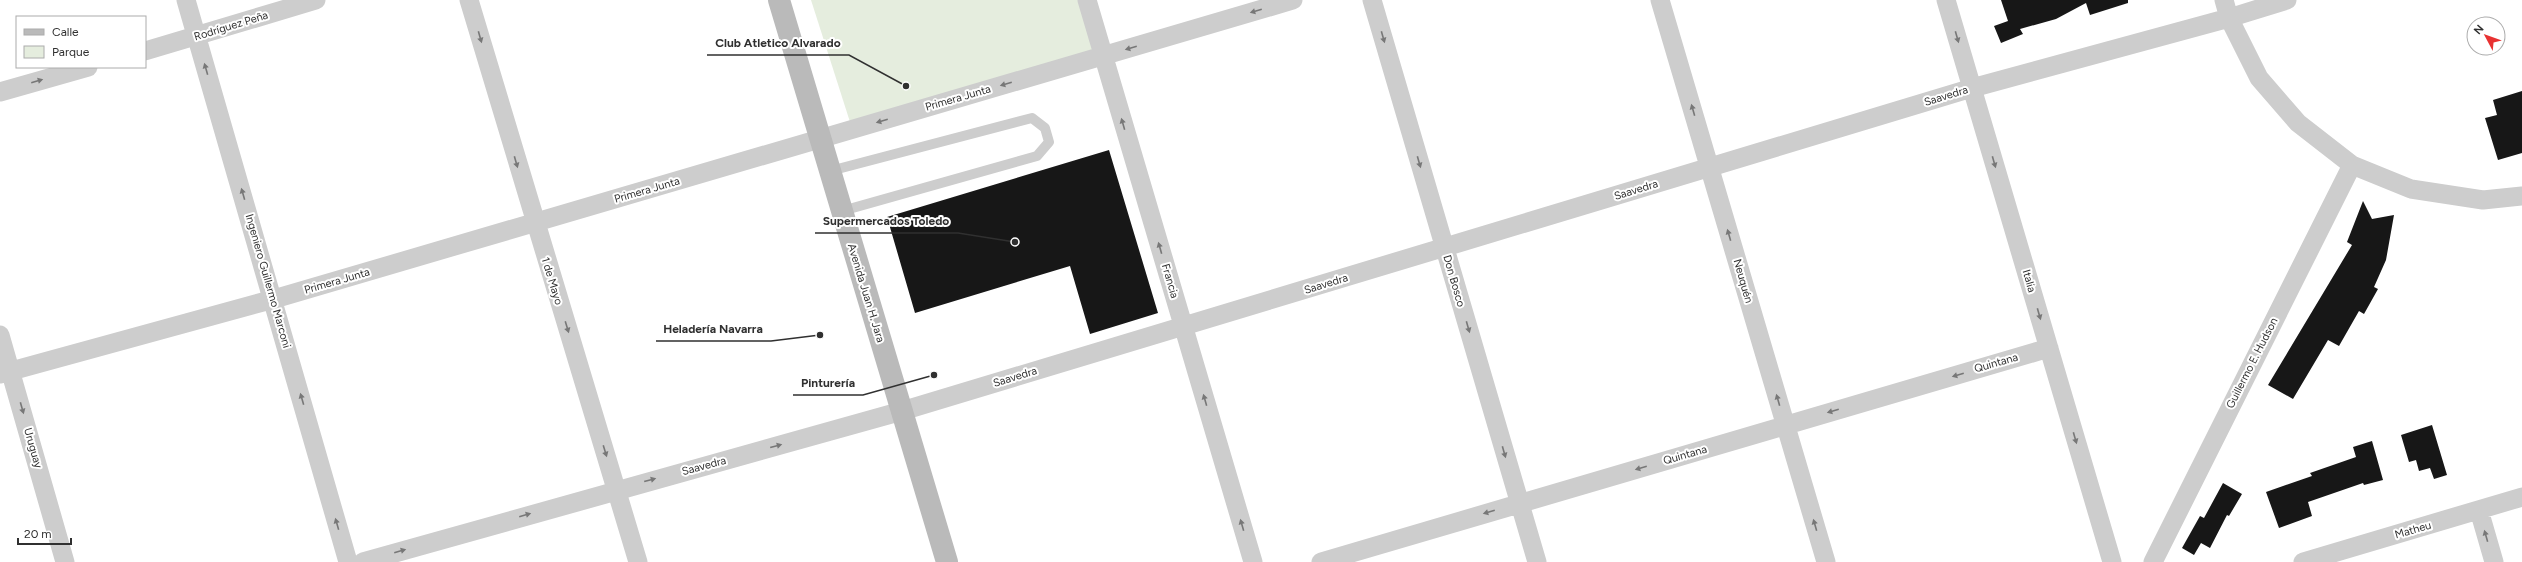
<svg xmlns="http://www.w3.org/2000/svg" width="2522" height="562" viewBox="0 0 2522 562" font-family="Figtree,sans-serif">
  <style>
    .green { fill: #e5edde }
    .building { fill: #171717 }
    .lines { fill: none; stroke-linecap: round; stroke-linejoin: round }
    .lane { stroke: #cdcdcd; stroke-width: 10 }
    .street { stroke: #cdcdcd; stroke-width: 19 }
    .secondary { stroke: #bababa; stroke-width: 22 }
    .oneway { fill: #777 }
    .labels { text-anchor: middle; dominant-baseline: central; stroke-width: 4; stroke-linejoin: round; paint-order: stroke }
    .street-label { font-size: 11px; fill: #303030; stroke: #fff }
    .leader { fill: none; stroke: #303030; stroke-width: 1.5 }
    .callout-dot { fill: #303030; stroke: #fff; stroke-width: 1.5 }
    .callout-label { font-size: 12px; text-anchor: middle; font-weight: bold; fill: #303030; stroke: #fff; stroke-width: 4; stroke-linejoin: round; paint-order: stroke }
  </style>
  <rect width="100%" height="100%" fill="#fff"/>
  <path class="green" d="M 811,0 L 1085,0 L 1100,50 L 850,122 Z"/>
  <path class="building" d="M 2001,0 L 2128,0 L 2128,3 L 2090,15 L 2086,3 L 2056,19 L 2020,29 L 2023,34 L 2001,43 L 1994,26 L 2008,21 Z
    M 2522,91 L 2522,153 L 2498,160 L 2485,118 L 2497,115 L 2493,100 Z
    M 1109,150 L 1158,313 L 1090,334 L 1070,266 L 915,313 L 887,217 Z
    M 2363,201 L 2372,219 L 2394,215 L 2386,260 L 2374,287 L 2378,289 L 2364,314 L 2359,311 L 2339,346 L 2328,340 L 2293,399 L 2268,385 L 2352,245 L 2347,242 Z
    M 2432,425 L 2447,475 L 2434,479 L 2430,468 L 2419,471 L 2416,460 L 2409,462 L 2401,435 Z
    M 2372,441 L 2383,480 L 2364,485 L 2363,483 L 2308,502 L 2312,516 L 2279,528 L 2266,492 L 2312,476 L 2310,473 L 2356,457 L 2353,447 Z
    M 2223,483 L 2242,494 L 2229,516 L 2227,515 L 2210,548 L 2201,543 L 2194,555 L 2182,548 L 2200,516 L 2204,518 Z"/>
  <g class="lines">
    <path class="lane" d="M 830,171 L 1032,118 L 1045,128 L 1049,142 L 1037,156 L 842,211"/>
    <path class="street" d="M 186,0 L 348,562
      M 469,0 L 638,562
      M 1087,0 L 1253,562
      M 1372,0 L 1537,562
      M 1660,0 L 1826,562
      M 1946,0 L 2112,562
      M 2224,0 L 2229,18 L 2259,78 L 2298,123 L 2352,165 L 2411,189 L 2483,200 L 2522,196
      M 145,51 L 316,0
      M 0,92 L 88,67
      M 0,335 L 65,562
      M 0,374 L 274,299 L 1293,0
      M 2479,510 L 2494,562
      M 363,562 L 902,411 L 1972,88 L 2229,18 L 2287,0
      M 1321,562 L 2049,348
      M 2153,562 L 2352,165
      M 2303,562 L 2522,497"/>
    <path class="secondary" d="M 779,0 L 947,562"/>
  </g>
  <defs><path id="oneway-solid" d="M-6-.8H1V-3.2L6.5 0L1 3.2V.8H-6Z"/></defs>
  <g class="oneway">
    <use href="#oneway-solid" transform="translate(1256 11) rotate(164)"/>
    <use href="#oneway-solid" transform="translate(480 37) rotate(74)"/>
    <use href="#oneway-solid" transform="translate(1383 37) rotate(74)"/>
    <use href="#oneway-solid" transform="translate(1957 37) rotate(74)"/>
    <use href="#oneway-solid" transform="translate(1131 48) rotate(164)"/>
    <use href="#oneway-solid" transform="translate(206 69) rotate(-106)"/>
    <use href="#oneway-solid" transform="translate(37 81) rotate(-16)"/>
    <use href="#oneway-solid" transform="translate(1006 84) rotate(164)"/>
    <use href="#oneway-solid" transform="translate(1693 110) rotate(-106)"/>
    <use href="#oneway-solid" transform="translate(882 121) rotate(164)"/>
    <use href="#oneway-solid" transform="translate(1123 124) rotate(-106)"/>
    <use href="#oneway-solid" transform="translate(516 162) rotate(74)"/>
    <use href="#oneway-solid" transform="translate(1419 162) rotate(74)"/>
    <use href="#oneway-solid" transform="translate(1994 162) rotate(74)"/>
    <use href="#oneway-solid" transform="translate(243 194) rotate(-106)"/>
    <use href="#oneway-solid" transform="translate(1729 235) rotate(-106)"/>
    <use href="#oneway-solid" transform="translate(1160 248) rotate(-106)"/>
    <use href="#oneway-solid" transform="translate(2039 314) rotate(74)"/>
    <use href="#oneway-solid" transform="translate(567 327) rotate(73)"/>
    <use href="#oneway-solid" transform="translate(1468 327) rotate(74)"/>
    <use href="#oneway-solid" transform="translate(1958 375) rotate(164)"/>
    <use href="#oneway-solid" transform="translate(302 399) rotate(-106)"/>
    <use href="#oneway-solid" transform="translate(1205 400) rotate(-106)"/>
    <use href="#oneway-solid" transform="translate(1778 400) rotate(-106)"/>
    <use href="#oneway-solid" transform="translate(22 408) rotate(74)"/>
    <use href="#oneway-solid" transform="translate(1833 411) rotate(164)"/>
    <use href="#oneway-solid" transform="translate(2075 438) rotate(74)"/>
    <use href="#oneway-solid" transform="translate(776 446) rotate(-15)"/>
    <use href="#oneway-solid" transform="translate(605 451) rotate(73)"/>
    <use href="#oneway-solid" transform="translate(1504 452) rotate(74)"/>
    <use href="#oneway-solid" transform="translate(1641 468) rotate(164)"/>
    <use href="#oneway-solid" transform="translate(650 480) rotate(-15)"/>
    <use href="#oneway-solid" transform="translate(1489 512) rotate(164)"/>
    <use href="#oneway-solid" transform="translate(525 515) rotate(-16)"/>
    <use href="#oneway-solid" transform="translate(337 524) rotate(-106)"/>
    <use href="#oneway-solid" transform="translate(1242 525) rotate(-106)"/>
    <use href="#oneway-solid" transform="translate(1815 525) rotate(-106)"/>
    <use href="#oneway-solid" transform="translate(2486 536) rotate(-106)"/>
    <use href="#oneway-solid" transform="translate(400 551) rotate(-16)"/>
  </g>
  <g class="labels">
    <g class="street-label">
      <text transform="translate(231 26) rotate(-17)">Rodríguez Peña</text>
      <text transform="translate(1946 96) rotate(-17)">Saavedra</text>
      <text transform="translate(958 98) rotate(-16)">Primera Junta</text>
      <text transform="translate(647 190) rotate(-16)">Primera Junta</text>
      <text transform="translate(1636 190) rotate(-17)">Saavedra</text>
      <text transform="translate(268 281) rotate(74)">Ingeniero Guillermo Marconi</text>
      <text transform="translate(337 281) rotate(-16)">Primera Junta</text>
      <text transform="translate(552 281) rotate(73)">1 de Mayo</text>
      <text transform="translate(1170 281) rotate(74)">Francia</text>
      <text transform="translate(1454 281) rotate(74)">Don Bosco</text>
      <text transform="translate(1743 281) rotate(74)">Neuquén</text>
      <text transform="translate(2029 281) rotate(74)">Italia</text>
      <text transform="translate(1326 284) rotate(-17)">Saavedra</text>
      <text transform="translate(866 293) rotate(73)">Avenida Juan H. Jara</text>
      <text transform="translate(1996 363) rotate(-16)">Quintana</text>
      <text transform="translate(2252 363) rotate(-63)">Guillermo E. Hudson</text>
      <text transform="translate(1015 377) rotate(-17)">Saavedra</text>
      <text transform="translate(33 448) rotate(74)">Uruguay</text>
      <text transform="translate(1685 455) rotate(-16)">Quintana</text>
      <text transform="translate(704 466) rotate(-15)">Saavedra</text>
      <text transform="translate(2413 530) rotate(-16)">Matheu</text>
    </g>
  </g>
  <path class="leader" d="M906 86L849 55H707M1015 242L958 233H815M820 335L771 341H656M934 375L863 395H793"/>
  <g class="callout-dot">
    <circle cx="906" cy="86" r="4"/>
    <circle cx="1015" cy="242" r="4"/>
    <circle cx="820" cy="335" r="4"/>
    <circle cx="934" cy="375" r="4"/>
  </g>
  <g class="callout-label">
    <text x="778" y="47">Club Atletico Alvarado</text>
    <text x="886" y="225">Supermercados Toledo</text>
    <text x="713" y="333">Heladería Navarra</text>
    <text x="828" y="387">Pinturería</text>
  </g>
  <rect x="16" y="16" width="130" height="52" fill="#ffffff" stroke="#acacac"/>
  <rect x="24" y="29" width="20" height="6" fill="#bababa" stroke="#acacac"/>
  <text x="52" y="36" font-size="12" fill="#303030">Calle</text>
  <rect x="24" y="46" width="20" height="12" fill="#e5edde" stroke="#acacac"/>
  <text x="52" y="56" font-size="12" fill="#303030">Parque</text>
  <g transform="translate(2486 36) rotate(311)"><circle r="19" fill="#ffffff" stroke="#acacac"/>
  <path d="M0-3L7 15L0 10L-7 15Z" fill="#e83232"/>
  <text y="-6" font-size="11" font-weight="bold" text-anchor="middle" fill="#303030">N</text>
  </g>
  <path d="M18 538v6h53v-6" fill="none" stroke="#303030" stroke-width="2"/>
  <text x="24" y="538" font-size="12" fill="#303030" stroke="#ffffff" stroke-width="3" paint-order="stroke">20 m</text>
</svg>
